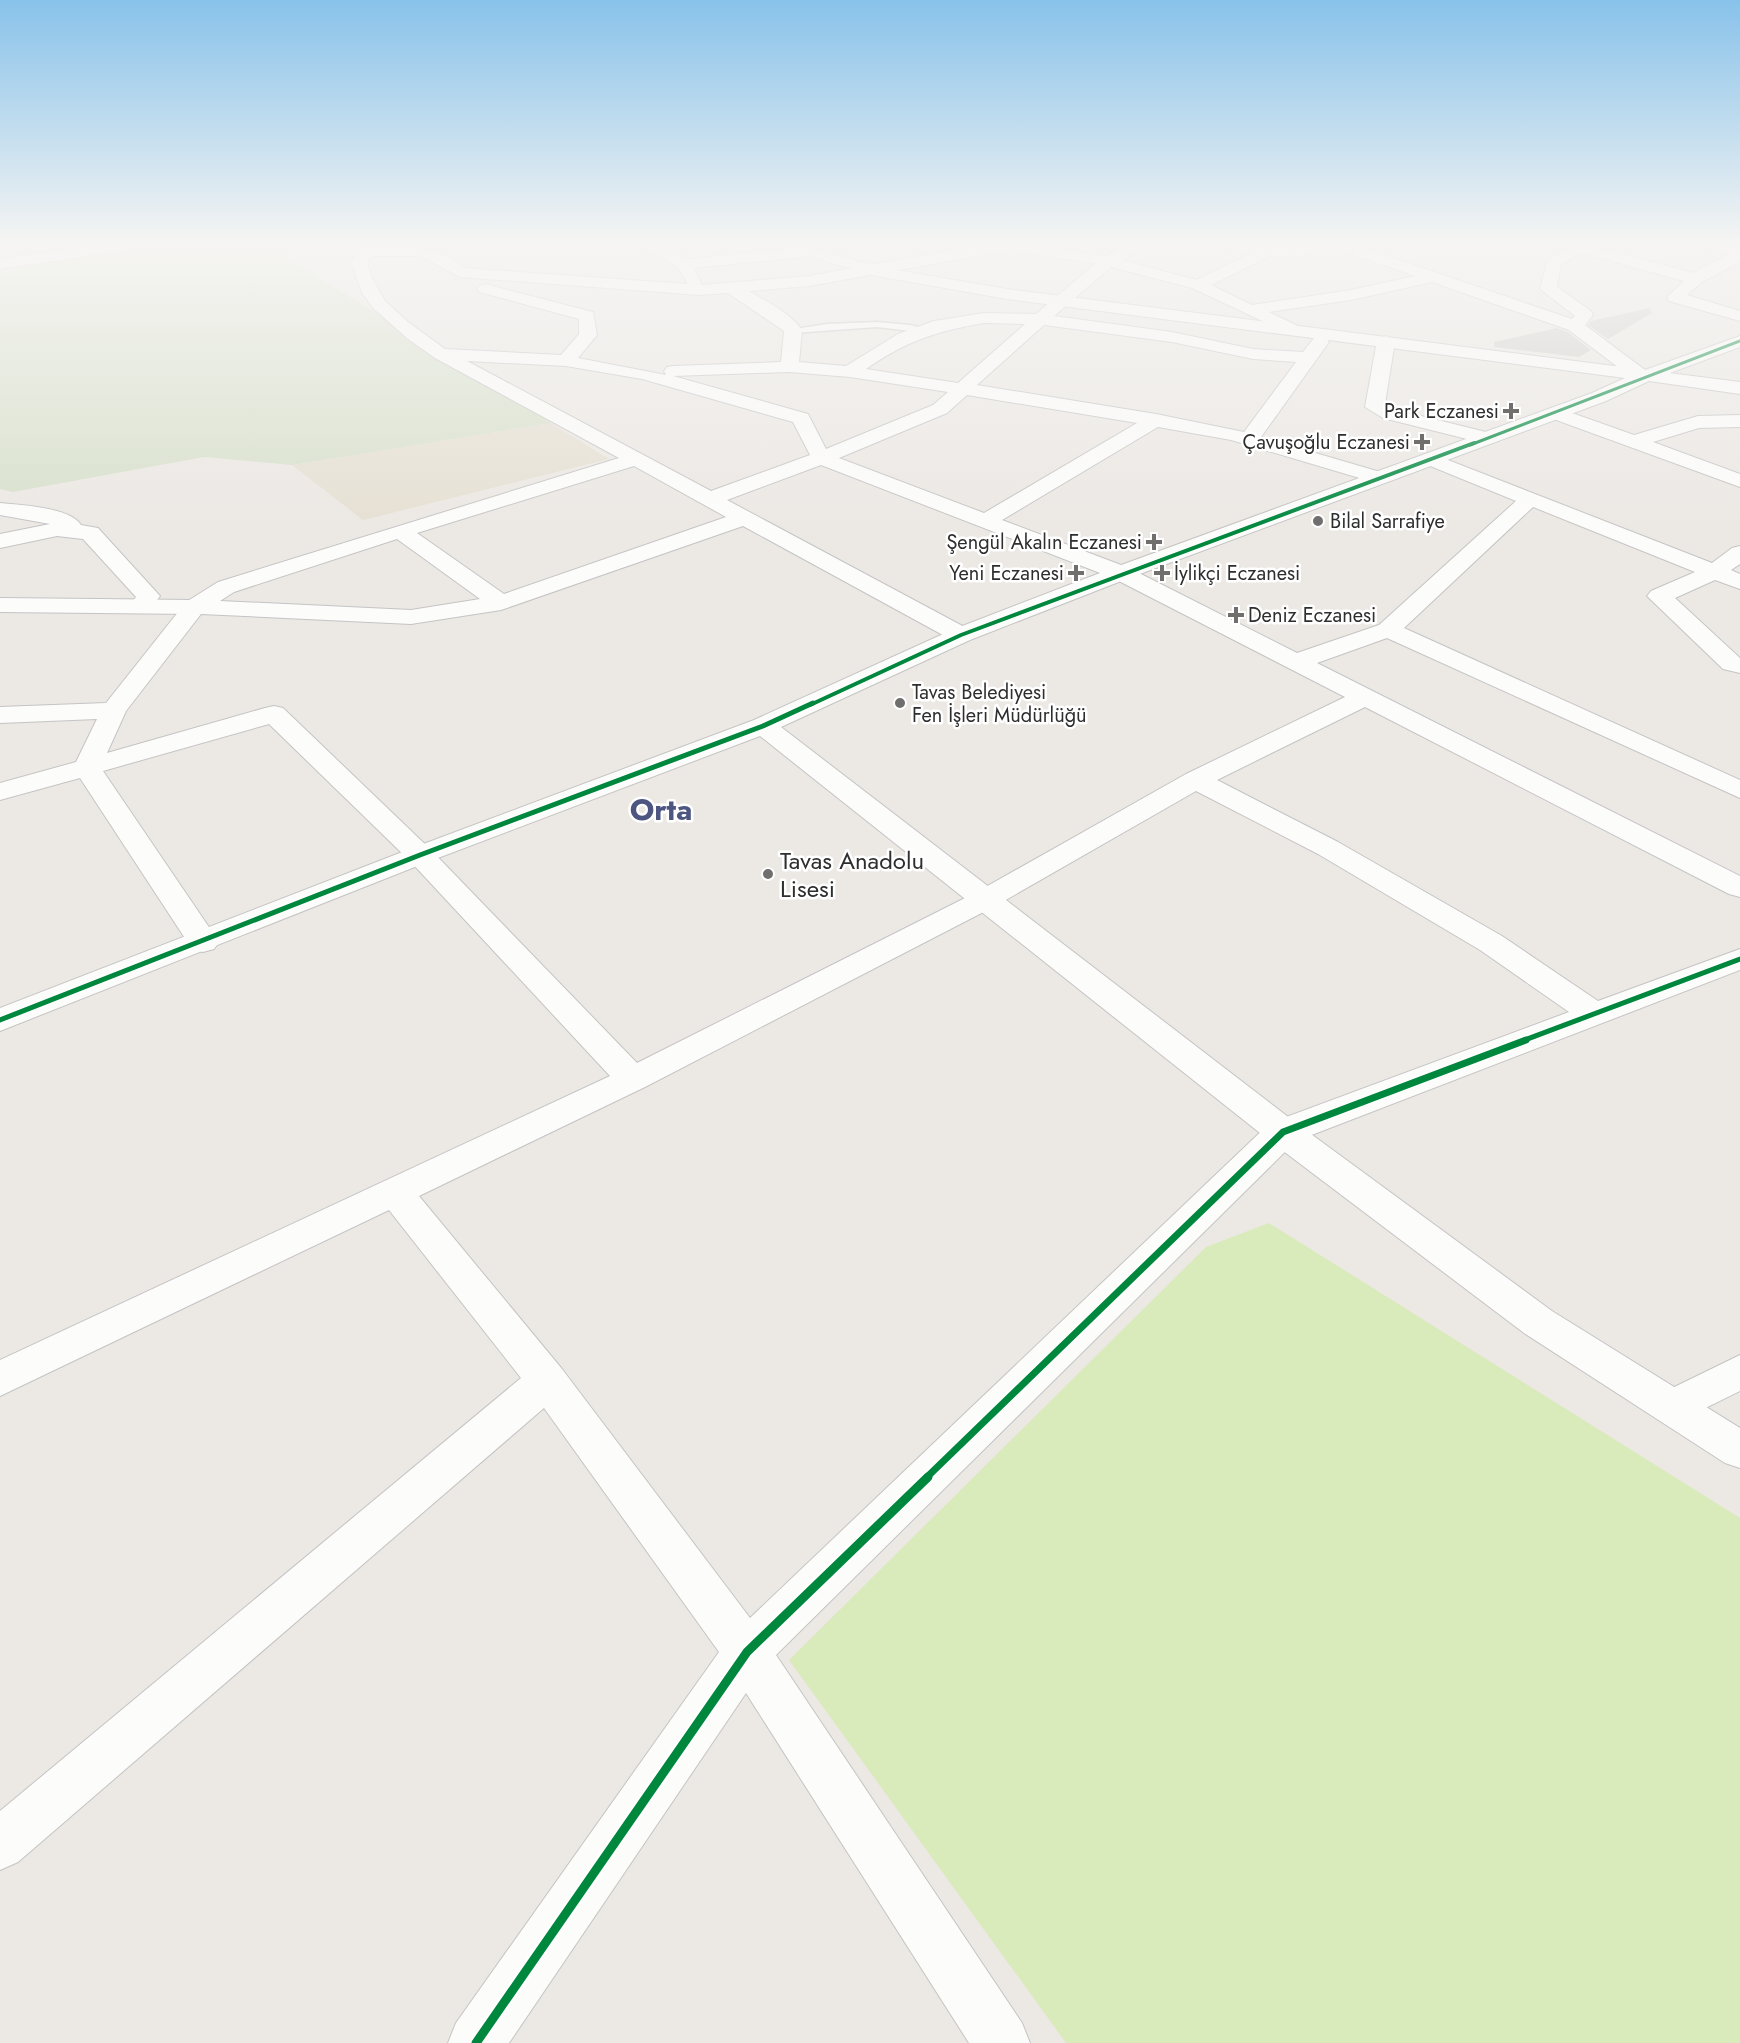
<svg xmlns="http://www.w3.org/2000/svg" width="1740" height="2043" viewBox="0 0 1740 2043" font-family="Jost,sans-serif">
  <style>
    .education { fill: #e6e0d3 }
    .cemetery { fill: #d8e0cc }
    .pitch { fill: #d9eabb }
    .building { fill: #d1cecb }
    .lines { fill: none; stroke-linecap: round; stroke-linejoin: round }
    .lane-casing { stroke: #c5c4c5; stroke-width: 3 }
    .street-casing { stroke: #c5c4c5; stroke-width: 2 }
    .secondary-casing { stroke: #c5c4c5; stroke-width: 2 }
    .lane { fill: #fcfcfb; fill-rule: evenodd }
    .street { fill: #fcfcfb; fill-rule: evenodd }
    .secondary { fill: #fcfcfb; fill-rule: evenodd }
    .cycleway-far4-casing { stroke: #fff; stroke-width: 5 }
    .cycleway-far3-casing { stroke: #fff; stroke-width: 6 }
    .cycleway-far2-casing { stroke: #fff; stroke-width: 8 }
    .cycleway-far1-casing { stroke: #fff; stroke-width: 10 }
    .cycleway-casing { stroke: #fff; stroke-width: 13 }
    .cycleway-far4 { stroke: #00873e; stroke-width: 3 }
    .cycleway-far3 { stroke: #00873e; stroke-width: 4 }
    .cycleway-far2 { stroke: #00873e; stroke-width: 5 }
    .cycleway-far1 { stroke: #00873e; stroke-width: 7 }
    .cycleway { stroke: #00873e; stroke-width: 9 }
    .poi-dot { fill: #706f6e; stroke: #fff; stroke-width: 2 }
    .labels { text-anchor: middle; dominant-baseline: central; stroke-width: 5; stroke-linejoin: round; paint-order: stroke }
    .far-poi-label { font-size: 20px; fill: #2e2e2e; stroke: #fff; text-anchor: end }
    .poi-label { font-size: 24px; fill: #2e2e2e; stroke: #fff; text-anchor: start }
    .district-label { font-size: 30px; font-weight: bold; fill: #4d5680; stroke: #fff }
  </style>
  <rect width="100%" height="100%" fill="#ece8e4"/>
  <path class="education" d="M 551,423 L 609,459 L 363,520 L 292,465 Z"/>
  <path class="cemetery" d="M 216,243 L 264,243 L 551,423 L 292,465 L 204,457 L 13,492 L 0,489 L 0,274 L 48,261 Z"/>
  <path class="pitch" d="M 1269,1223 L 1740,1518 L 1740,2043 L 1066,2043 L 789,1660 L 1206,1247 Z"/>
  <path class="building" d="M 1650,308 L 1652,313 L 1608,339 L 1588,325 L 1591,321 Z
    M 1557,328 L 1568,332 L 1591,350 L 1579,357 L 1494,347 L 1494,342 Z"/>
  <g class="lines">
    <g class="lane-casing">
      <path id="lane" d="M 1429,243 L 1437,243 L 1438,244 L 1434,246 Z
        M 877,322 L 910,325 L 931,330 L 927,333 L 877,327 L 793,333 L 789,330 L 827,324 Z"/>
    </g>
    <g class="street-casing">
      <path id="street" d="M 108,243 L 148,243 L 140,248 L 0,269 L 0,259 Z
        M 364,243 L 380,243 L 377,246 C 415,246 433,245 464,268 L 688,284 L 678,267 L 637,243 L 657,243 L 687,259 L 804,247 L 812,252 L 804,257 L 694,268 L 702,285 L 809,276 L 992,243 L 1020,243 L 1106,256 L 1133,243 L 1153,243 L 1122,260 L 1196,280 L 1252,253 L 1217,246 L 1214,243 L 1249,243 L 1293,249 L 1300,243 L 1317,243 L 1303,257 L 1270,256 L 1211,285 L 1252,305 L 1351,290 L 1415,276 L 1329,246 L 1326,243 L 1349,243 L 1572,319 L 1575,316 L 1540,289 L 1548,259 L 1579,243 L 1694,273 L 1729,253 L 1695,246 L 1692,243 L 1740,245 L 1740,262 L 1702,282 L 1687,295 L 1740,311 L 1740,321 L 1669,301 L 1667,297 L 1684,281 L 1581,253 L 1561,264 L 1557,287 L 1591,311 L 1593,315 L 1585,325 L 1645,370 L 1740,336 L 1740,347 L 1643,383 L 1636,381 L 1569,330 L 1432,282 L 1351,300 L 1269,312 L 1296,325 L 1299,329 L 1290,334 L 1192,288 L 1111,267 L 1054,316 L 1172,332 L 1253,349 L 1303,352 L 1314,338 L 1326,338 L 1329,342 L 1261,437 L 1387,474 L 1390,478 L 1387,482 L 1373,482 L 1231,440 L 1158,427 L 1002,520 L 1129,568 L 1297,653 L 1379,625 L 1516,501 L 1423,463 L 1420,459 L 1423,455 L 1430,453 L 1712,563 L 1732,548 L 1740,546 L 1740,564 L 1731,570 L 1740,574 L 1740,589 L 1715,580 L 1675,598 L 1740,658 L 1740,673 L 1723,669 L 1647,596 L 1651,591 L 1695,572 L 1533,507 L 1404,628 L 1740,780 L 1740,798 L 1387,638 L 1317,663 L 1740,876 L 1740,897 L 1729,894 L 1365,707 L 1217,780 L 1338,842 L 1502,936 L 1598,1001 L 1740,949 L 1740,970 L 1296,1141 L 776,1655 L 1022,2023 L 1030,2043 L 969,2043 L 746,1693 L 509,2043 L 448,2043 L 456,2023 L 719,1652 L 544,1408 L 18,1862 L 0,1870 L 0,1811 L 521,1378 L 389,1210 L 0,1396 L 0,1360 L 610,1076 L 410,861 L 269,724 L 103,771 L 219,942 L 214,949 L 203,952 L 192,949 L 80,778 L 0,800 L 0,783 L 76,762 L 97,719 L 0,723 L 0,707 L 106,703 L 186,602 L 218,582 L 619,458 L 435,358 L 408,339 L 373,308 L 362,293 L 351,262 ZM 1011,250 L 1095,264 L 1036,314 L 984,313 L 934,321 L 898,334 L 846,366 L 799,362 L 802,330 C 789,312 767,302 749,291 L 809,286 ZM 371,256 L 421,256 L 460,277 L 699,295 L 728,293 L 784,331 L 781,362 L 673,366 L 667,367 L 664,371 L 666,375 L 578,358 L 597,335 L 593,312 L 485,284 L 479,286 L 477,289 L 479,292 L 579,319 L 579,334 L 561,355 L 445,349 L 408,322 L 385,301 L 372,278 L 367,262 ZM 984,323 L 1025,324 L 958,383 L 866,369 C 906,341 937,331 984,323 ZM 1044,325 L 1172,342 L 1253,359 L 1296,362 L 1244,432 L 1156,414 L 977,385 ZM 467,361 L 566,366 L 642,379 L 793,422 L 810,455 L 711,491 ZM 789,372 L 850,377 L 948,392 L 933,405 L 826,449 L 808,414 L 673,376 ZM 967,395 L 1137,423 L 984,513 L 839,458 L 947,413 ZM 821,465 L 1113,578 L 1345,697 L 1186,774 L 975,893 L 637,1063 L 430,849 L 283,708 L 274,706 L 265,708 L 107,753 L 126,711 L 201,614 L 411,624 L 501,610 L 743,526 L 952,640 L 961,642 L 970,640 L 973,635 L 970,630 L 727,500 ZM 634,466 L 726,517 L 504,594 L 417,533 ZM 397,539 L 480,599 L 411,610 L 220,601 L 234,592 ZM 1196,791 L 1318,854 L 1480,950 L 1569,1012 L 1270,1123 L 750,1618 L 562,1369 L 419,1196 L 645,1087 L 997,905 Z
        M 1386,336 L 1395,341 L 1385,404 L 1397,410 L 1494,434 L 1497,438 L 1494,442 L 1487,444 L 1383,418 L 1365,407 L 1377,341 Z
        M 1555,407 L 1634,435 L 1698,416 L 1740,415 L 1740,427 L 1699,428 L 1653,442 L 1740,474 L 1740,487 L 1548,417 L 1545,413 Z
        M 0,503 C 20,505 70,507 81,525 L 98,528 L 160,596 L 149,611 L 133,611 L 129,606 L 136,597 L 83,539 L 57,536 L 0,548 L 0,534 L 50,524 L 0,515 Z
        M 1740,1355 L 1740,1391 L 1673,1424 L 1658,1419 L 1652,1407 L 1658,1395 Z"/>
    </g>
    <g class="secondary-casing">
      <path id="secondary" d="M 771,243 L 796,243 L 879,267 L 1007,289 L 1740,382 L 1740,394 L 1649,381 L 1606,401 L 1129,578 L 970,640 L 781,727 L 1296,1123 L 1552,1311 L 1740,1428 L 1740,1468 L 1725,1463 L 1524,1333 L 1270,1141 L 760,736 L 430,861 L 0,1031 L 0,1008 L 410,849 L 754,720 L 952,630 L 1113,568 L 1592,393 L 1625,378 L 1007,299 L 877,276 L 774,246 Z
        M 0,598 L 194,600 L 202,602 L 206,607 L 202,612 L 194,614 L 0,612 Z"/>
    </g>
    <use href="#lane" class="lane"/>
    <use href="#street" class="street"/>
    <use href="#secondary" class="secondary"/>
    <g class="cycleway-far4-casing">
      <path id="cycleway-far4" d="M 1470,445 L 1740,341"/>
    </g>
    <g class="cycleway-far3-casing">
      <path id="cycleway-far3" d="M 810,705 L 961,635 L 1474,443"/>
    </g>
    <g class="cycleway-far2-casing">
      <path id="cycleway-far2" d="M 0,1020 L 420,855 L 763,726 L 813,703
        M 1522,1041 L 1740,959"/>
    </g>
    <g class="cycleway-far1-casing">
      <path id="cycleway-far1" d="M 926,1478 L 1283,1132 L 1526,1040"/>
    </g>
    <g class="cycleway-casing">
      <path id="cycleway" d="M 476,2043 L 747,1652 L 928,1477"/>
    </g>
    <use href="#cycleway-far4" class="cycleway-far4"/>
    <use href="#cycleway-far3" class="cycleway-far3"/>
    <use href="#cycleway-far2" class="cycleway-far2"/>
    <use href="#cycleway-far1" class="cycleway-far1"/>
    <use href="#cycleway" class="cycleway"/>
  </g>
  <linearGradient id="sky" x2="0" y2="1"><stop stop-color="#88c2ea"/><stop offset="0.46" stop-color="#f6f5f3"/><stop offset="1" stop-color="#f6f5f3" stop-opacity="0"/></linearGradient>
  <rect width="1740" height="529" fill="url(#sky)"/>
  <g class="poi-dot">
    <path d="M1508 402h6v6h6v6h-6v6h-6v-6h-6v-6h6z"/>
    <path d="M1419 433h6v6h6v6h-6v6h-6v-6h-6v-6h6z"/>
    <circle cx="1318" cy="521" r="6"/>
    <path d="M1151 533h6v6h6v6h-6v6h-6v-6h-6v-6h6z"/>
    <path d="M1073 564h6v6h6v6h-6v6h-6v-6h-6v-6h6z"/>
    <path d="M1159 564h6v6h6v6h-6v6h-6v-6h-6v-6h6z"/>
    <path d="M1233 606h6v6h6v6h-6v6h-6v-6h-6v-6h6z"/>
    <circle cx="900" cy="703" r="6"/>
    <circle cx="768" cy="874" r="6"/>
  </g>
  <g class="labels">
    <g class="far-poi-label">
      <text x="1499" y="411">Park Eczanesi</text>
      <text x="1410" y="442">Çavuşoğlu Eczanesi</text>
      <text x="1330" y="521" text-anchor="start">Bilal Sarrafiye</text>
      <text x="1142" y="542">Şengül Akalın Eczanesi</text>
      <text x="1064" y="573">Yeni Eczanesi</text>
      <text x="1174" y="573" text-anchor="start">İylikçi Eczanesi</text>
      <text x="1248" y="615" text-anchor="start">Deniz Eczanesi</text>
      <text x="912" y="692" text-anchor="start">Tavas Belediyesi<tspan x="912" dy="23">Fen İşleri Müdürlüğü</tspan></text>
    </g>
    <g class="poi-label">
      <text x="780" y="860">Tavas Anadolu<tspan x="780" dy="28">Lisesi</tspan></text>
    </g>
    <g class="district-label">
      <text x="661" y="809">Orta</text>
    </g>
  </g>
</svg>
